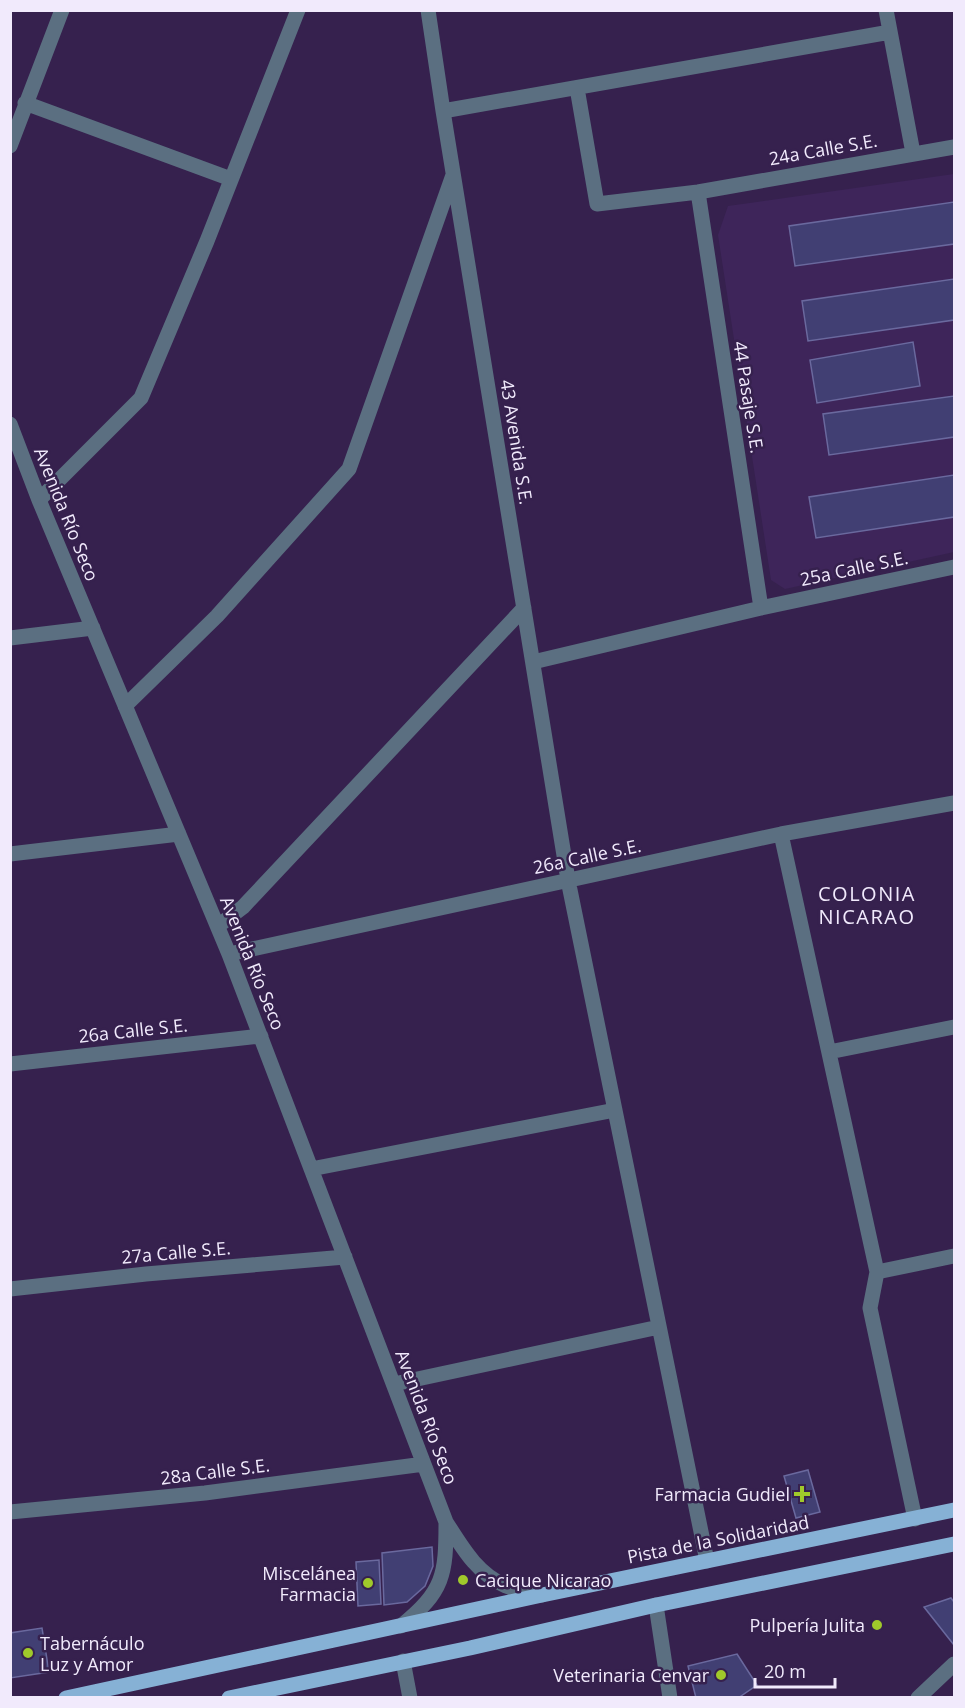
<svg xmlns="http://www.w3.org/2000/svg" width="965" height="1708" viewBox="0 0 965 1708" font-family="'Open Sans',sans-serif">
  <style>
    .built { fill: #3e255a }
    .building { fill: #413f73; stroke: #6a699e; stroke-width: 1.5 }
    .lines { fill: none; stroke-linecap: round; stroke-linejoin: round }
    .minor { stroke: #5b6f81; stroke-width: 15 }
    .primary { stroke: #86b1d5; stroke-width: 15 }
    .poi-dot { fill: #a0c92b; stroke: #36214e; stroke-width: 2 }
    .labels { text-anchor: middle; dominant-baseline: central; stroke-width: 5; stroke-linejoin: round; paint-order: stroke }
    .street-label { font-size: 18px; fill: #f1eafc; stroke: #36214e }
    .poi-label { font-size: 18px; fill: #f1eafc; stroke: #36214e; text-anchor: end }
    .neighbourhood-label { font-size: 20px; letter-spacing: 1.5px; fill: #f1eafc; stroke: #36214e }
  </style>
  <rect width="100%" height="100%" fill="#36214e"/>
  <path class="built" d="M 954,174 L 954,552 L 785,589 L 771,580 L 718,235 L 728,206 Z"/>
  <path class="building" d="M 954,202 L 954,244 L 795,266 L 789,226 Z
    M 954,279 L 954,320 L 808,341 L 802,301 Z
    M 913,342 L 920,386 L 817,403 L 810,360 Z
    M 954,396 L 954,437 L 829,455 L 823,414 Z
    M 954,475 L 954,517 L 816,538 L 809,497 Z
    M 808,1470 L 820,1512 L 796,1518 L 784,1476 Z
    M 432,1547 L 433,1566 L 425,1586 L 407,1602 L 384,1605 L 382,1553 Z
    M 379,1560 L 381,1604 L 358,1606 L 356,1562 Z
    M 951,1598 L 954,1602 L 954,1645 L 924,1607 Z
    M 42,1628 L 49,1672 L 10,1678 L 10,1633 Z
    M 737,1654 L 757,1685 L 738,1698 L 696,1698 L 688,1666 Z"/>
  <g class="lines">
    <path class="minor" d="M 428,10 L 443,111 L 568,880 L 707,1561
      M 886,10 L 913,153
      M 577,88 L 597,204 L 698,192 L 954,147
      M 25,103 L 231,179
      M 443,111 L 890,32
      M 10,146 L 62,10
      M 698,192 L 761,608
      M 10,424 L 39,500 L 229,954 L 446,1522 C 462,1547 477,1574 506,1586 C 517,1591 531,1592 542,1595
      M 39,500 L 141,398 L 207,241 L 298,10
      M 10,638 L 93,628
      M 533,662 L 761,608 L 954,567
      M 125,706 L 217,616 L 349,469 L 453,175
      M 781,834 L 877,1272 L 870,1308 L 915,1519
      M 10,854 L 179,834
      M 218,926 L 243,907 L 524,608
      M 229,954 L 781,834 L 954,803
      M 829,1052 L 954,1027
      M 10,1064 L 261,1036
      M 311,1169 L 615,1110
      M 877,1272 L 954,1256
      M 10,1289 L 146,1274 L 345,1257
      M 394,1384 L 659,1327
      M 10,1512 L 205,1493 L 424,1464
      M 656,1605 L 670,1698
      M 401,1626 C 444,1591 446,1575 446,1522
      M 403,1661 L 410,1698
      M 918,1698 L 954,1664"/>
    <path class="primary" d="M 66,1698 L 542,1595 L 954,1510
      M 229,1698 L 470,1648 L 656,1605 L 954,1544"/>
  </g>
  <g class="poi-dot">
    <path d="M799 1485h6v6h6v6h-6v6h-6v-6h-6v-6h6z"/>
    <circle cx="463" cy="1580" r="6"/>
    <circle cx="368" cy="1583" r="6"/>
    <circle cx="877" cy="1625" r="6"/>
    <circle cx="28" cy="1653" r="6"/>
    <circle cx="721" cy="1675" r="6"/>
  </g>
  <g class="labels">
    <g class="street-label">
      <text transform="translate(823 149) rotate(-10)">24a Calle S.E.</text>
      <text transform="translate(749 397) rotate(81)">44 Pasaje S.E.</text>
      <text transform="translate(517 442) rotate(81)">43 Avenida S.E.</text>
      <text transform="translate(67 514) rotate(68)">Avenida Río Seco</text>
      <text transform="translate(854 568) rotate(-12)">25a Calle S.E.</text>
      <text transform="translate(587 856) rotate(-12)">26a Calle S.E.</text>
      <text transform="translate(253 963) rotate(68)">Avenida Río Seco</text>
      <text transform="translate(133 1030) rotate(-6)">26a Calle S.E.</text>
      <text transform="translate(176 1252) rotate(-5)">27a Calle S.E.</text>
      <text transform="translate(427 1417) rotate(69)">Avenida Río Seco</text>
      <text transform="translate(215 1471) rotate(-7)">28a Calle S.E.</text>
      <text transform="translate(718 1539) rotate(-11)">Pista de la Solidaridad</text>
    </g>
    <g class="poi-label">
      <text x="790" y="1494">Farmacia Gudiel</text>
      <text x="356" y="1573">Miscelánea<tspan x="356" dy="21">Farmacia</tspan></text>
      <text x="475" y="1580" text-anchor="start">Cacique Nicarao</text>
      <text x="865" y="1625">Pulpería Julita</text>
      <text x="40" y="1643" text-anchor="start">Tabernáculo<tspan x="40" dy="21">Luz y Amor</tspan></text>
      <text x="709" y="1675">Veterinaria Cenvar</text>
    </g>
    <g class="neighbourhood-label">
      <text x="867" y="893">COLONIA<tspan x="867" dy="23">NICARAO</tspan></text>
    </g>
  </g>
  <rect width="965" height="1708" fill="none" stroke="#f1eafc" stroke-width="24"/>
  <path d="M755 1678v9h80v-9" fill="none" stroke="#f1eafc" stroke-width="3"/>
  <text x="764" y="1678" font-size="18" fill="#f1eafc" stroke="#36214e" stroke-width="4.5" paint-order="stroke">20 m</text>
</svg>
